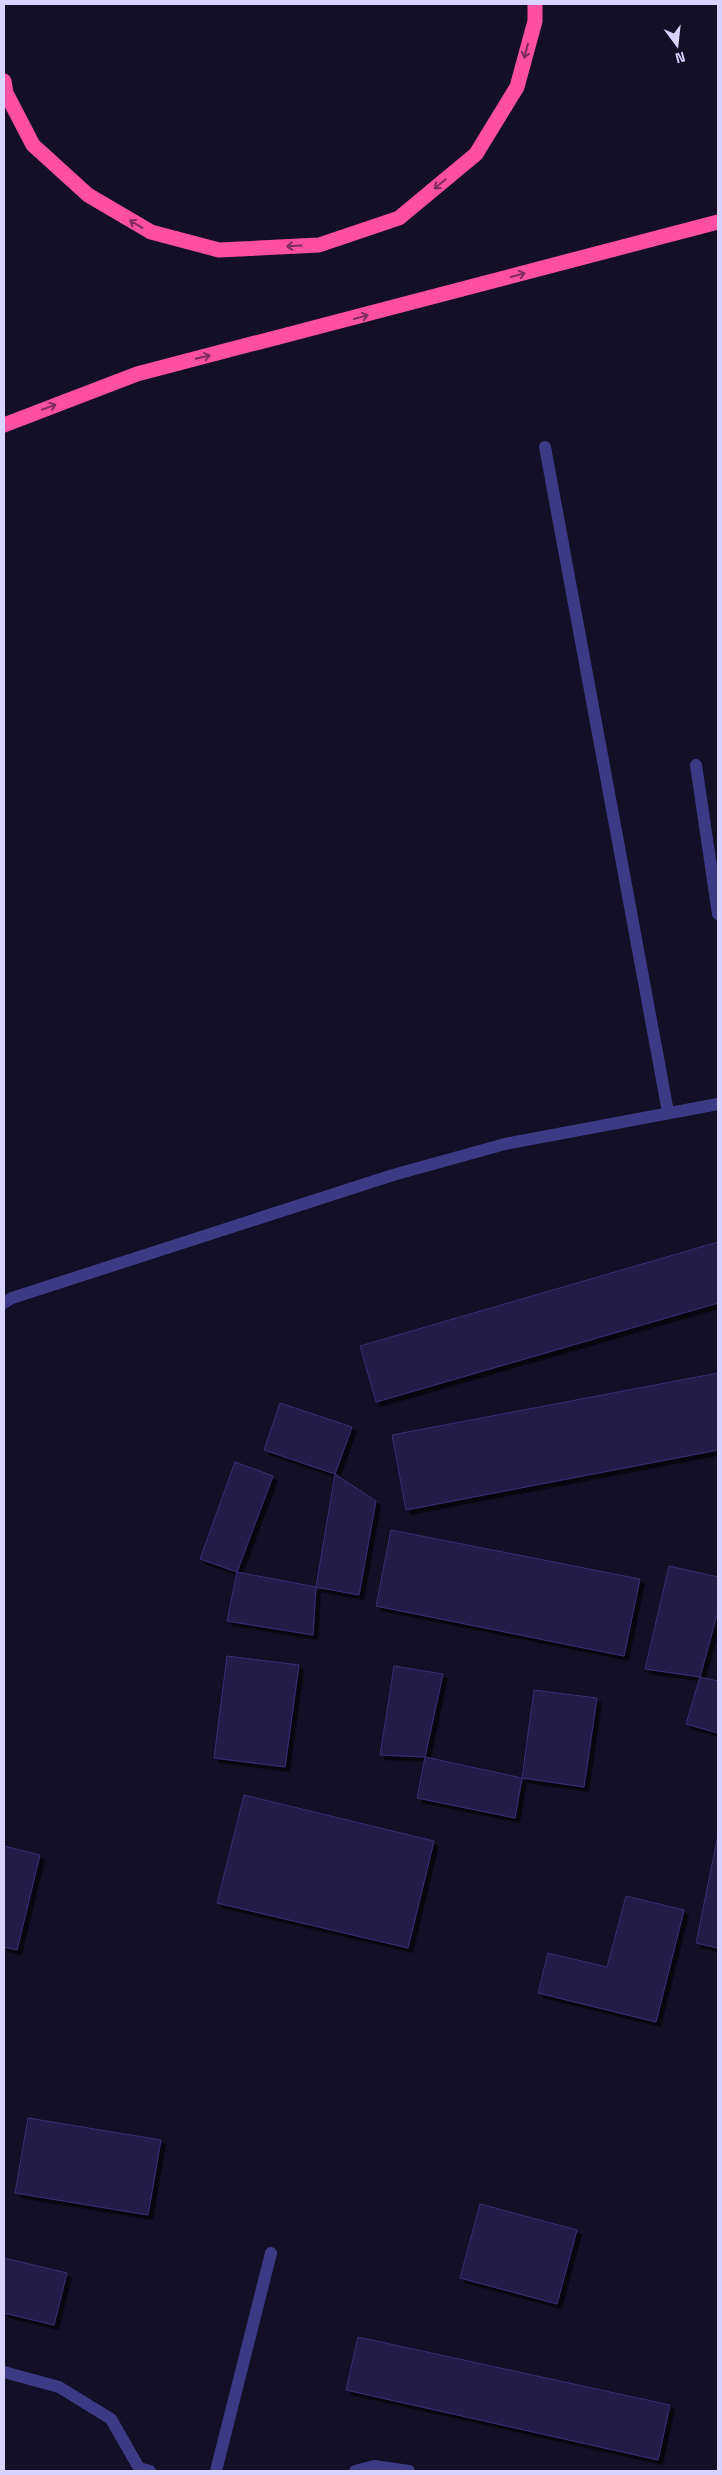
<svg xmlns="http://www.w3.org/2000/svg" width="722" height="2475" viewBox="0 0 722 2475" font-family="'Space Grotesk',sans-serif">
  <style>
    .building { fill: #241b47; stroke: #3b2d73; filter: url(#shadow) }
    .lines { fill: none; stroke-linecap: round; stroke-linejoin: round }
    .lane { stroke: #3d3a85; stroke-width: 12 }
    .highway { stroke: #ff4fa3; stroke-width: 15 }
    .oneway { stroke: #7d2c5e }
  </style>
  <defs>
    <filter id="shadow"><feDropShadow dx="4.5" dy="4.5" stdDeviation="0" flood-color="#0009"/></filter>
  </defs>
  <rect width="100%" height="100%" fill="#130f26"/>
  <path class="building" d="M 718,1242 L 718,1303 L 376,1402 L 360,1346 Z
    M 718,1373 L 718,1450 L 406,1510 L 392,1435 Z
    M 280,1403 L 352,1427 L 335,1474 L 264,1450 Z
    M 235,1462 L 273,1476 L 237,1572 L 200,1559 Z
    M 335,1474 L 376,1501 L 359,1595 L 316,1587 Z
    M 391,1530 L 640,1579 L 624,1656 L 376,1606 Z
    M 669,1566 L 718,1577 L 718,1611 L 700,1677 L 645,1669 Z
    M 237,1572 L 316,1587 L 313,1635 L 227,1621 Z
    M 227,1656 L 299,1665 L 285,1767 L 214,1758 Z
    M 394,1666 L 443,1674 L 425,1757 L 380,1755 Z
    M 700,1677 L 718,1681 L 718,1733 L 686,1724 Z
    M 534,1690 L 597,1698 L 584,1787 L 522,1778 Z
    M 425,1757 L 522,1778 L 515,1818 L 417,1798 Z
    M 244,1795 L 434,1841 L 408,1948 L 217,1903 Z
    M 718,1835 L 718,1948 L 696,1943 Z
    M 4,1846 L 40,1855 L 17,1950 L 4,1947 Z
    M 626,1896 L 684,1910 L 656,2022 L 538,1993 L 548,1953 L 607,1967 Z
    M 28,2118 L 161,2140 L 148,2215 L 15,2193 Z
    M 480,2204 L 577,2230 L 557,2304 L 460,2278 Z
    M 4,2258 L 67,2273 L 54,2325 L 4,2313 Z
    M 358,2337 L 670,2405 L 658,2460 L 346,2390 Z"/>
  <g class="lines">
    <path class="lane" d="M 545,447 L 668,1112
      M 696,765 L 718,914
      M 4,1303 L 12,1298 L 393,1175 L 505,1144 L 718,1104
      M 4,2372 L 59,2387 L 111,2419 L 139,2468 L 150,2471
      M 216,2471 L 271,2253
      M 355,2471 L 374,2466 L 409,2471"/>
    <path class="highway" d="M 4,81 L 6,93 L 33,145 L 88,195 L 151,232 L 219,250 L 319,245 L 399,218 L 476,154 L 517,87 L 535,21 L 535,4
      M 4,425 L 137,374 L 718,222"/>
  </g>
  <defs><path id="oneway-shaft" d="M-6 0H5M1.5-3L5.5 0L1.5 3" fill="none" stroke-width="1.6" stroke-linecap="round" stroke-linejoin="round" transform="scale(1.25)"/></defs>
  <g class="oneway">
    <use href="#oneway-shaft" transform="translate(526 51) rotate(105)"/>
    <use href="#oneway-shaft" transform="translate(440 184) rotate(140)"/>
    <use href="#oneway-shaft" transform="translate(136 224) rotate(-149)"/>
    <use href="#oneway-shaft" transform="translate(294 246) rotate(177)"/>
    <use href="#oneway-shaft" transform="translate(518 275) rotate(-15)"/>
    <use href="#oneway-shaft" transform="translate(361 317) rotate(-15)"/>
    <use href="#oneway-shaft" transform="translate(203 357) rotate(-14)"/>
    <use href="#oneway-shaft" transform="translate(49 407) rotate(-20)"/>
  </g>
  <rect width="722" height="2475" fill="none" stroke="#d9d4ff" stroke-width="10"/>
  <g transform="translate(677 45) rotate(165)" stroke="#130f26" stroke-width="4" paint-order="stroke">
  <path d="M0-4L9 19L0 12L-9 19Z" fill="#d9d4ff"/>
  <text y="-8" font-size="14" font-weight="bold" text-anchor="middle" fill="#d9d4ff">N</text>
  </g>
</svg>
